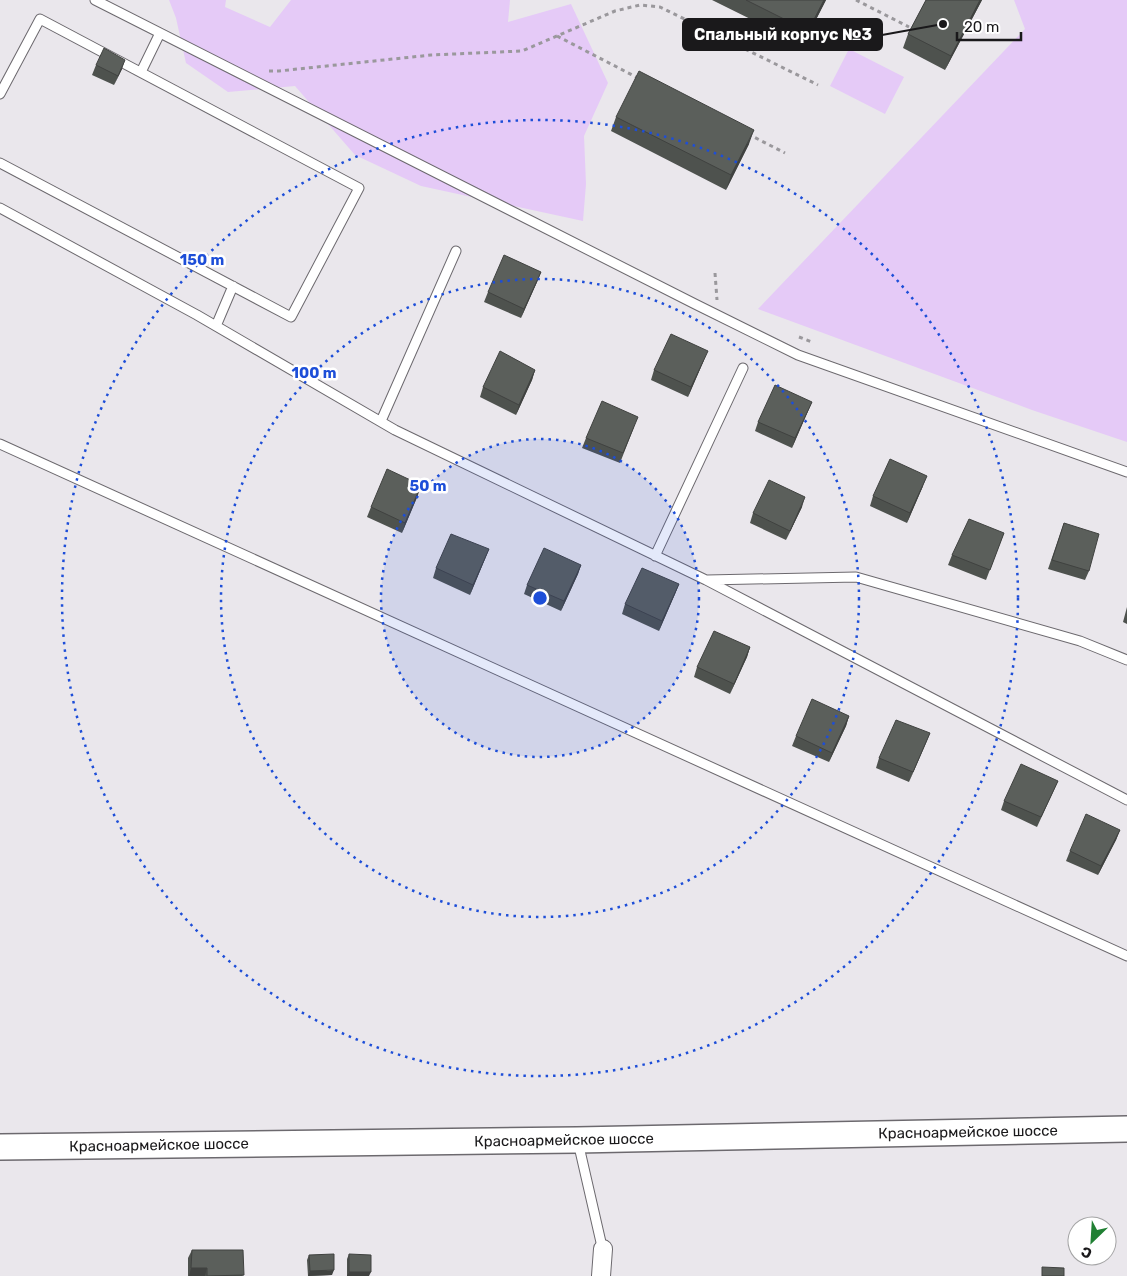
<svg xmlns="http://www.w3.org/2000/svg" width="1127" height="1276" viewBox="0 0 1127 1276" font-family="Rubik,sans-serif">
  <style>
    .green { fill: #e5caf7 }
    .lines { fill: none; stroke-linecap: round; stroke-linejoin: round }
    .service-casing { stroke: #6c696e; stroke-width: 11 }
    .minor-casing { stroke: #6c696e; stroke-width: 20 }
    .secondary-casing { stroke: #6c696e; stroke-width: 28 }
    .path { stroke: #9a989c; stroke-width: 3; stroke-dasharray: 4 4; stroke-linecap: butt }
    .service { stroke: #fff; stroke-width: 9 }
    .minor { stroke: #fff; stroke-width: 18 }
    .secondary { stroke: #fff; stroke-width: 25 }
    .wall { fill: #4e524e }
    .shaded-wall { fill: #404240 }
    .building { fill: #5b5f5b; stroke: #404240 }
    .ring { fill: none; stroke: #1d4ed8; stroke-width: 2.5; stroke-dasharray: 2.5 5 }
    .labels { text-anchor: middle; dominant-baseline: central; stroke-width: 5; stroke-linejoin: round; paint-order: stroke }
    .street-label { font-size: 15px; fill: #1a191b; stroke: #fff }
    .centre { fill: #1d4ed8; stroke: #fff; stroke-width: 2.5 }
    .ring-label { font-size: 15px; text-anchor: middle; font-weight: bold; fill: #1d4ed8; stroke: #fff; stroke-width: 5; stroke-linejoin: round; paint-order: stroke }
    .leader { fill: none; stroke: #1a191b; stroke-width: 2 }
    .callout-dot { fill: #1a191b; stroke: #fff; stroke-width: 2 }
    .callout { fill: #1a191b; stroke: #1a191b; stroke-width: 2 }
    .callout-label { font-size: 16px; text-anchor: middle; font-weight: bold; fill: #fff }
  </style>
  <rect width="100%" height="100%" fill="#eae7ec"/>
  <path class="green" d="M 169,0 L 226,0 L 225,7 L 270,27 L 291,0 L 510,0 L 508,22 L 571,4 L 608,83 L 584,136 L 586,184 L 583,221 L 421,186 L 355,155 L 295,86 L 228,92 L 186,63 L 176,18 Z
    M 1014,0 L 1127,0 L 1127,442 L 1032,410 L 758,309 L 1025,29 Z
    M 849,49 L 904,77 L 885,114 L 830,86 Z"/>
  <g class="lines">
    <g class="service-casing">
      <path id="service" d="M 95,0 L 695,304 L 798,355 L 1127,472
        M 141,72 L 160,33
        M 0,94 L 40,19 L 359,188 L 291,317 L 0,163
        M 0,208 L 197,315 L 395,430 L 706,580 L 1127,800
        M 216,326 L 233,286
        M 381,421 L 456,251
        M 0,444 L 1127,956
        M 655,556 L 743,368
        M 707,580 L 856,577 L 1080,641 L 1127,660
        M 578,1142 L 603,1251"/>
    </g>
    <g class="minor-casing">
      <path id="minor" d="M 601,1276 L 603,1249"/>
    </g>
    <g class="secondary-casing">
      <path id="secondary" d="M 0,1147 L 577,1140 L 1127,1129"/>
    </g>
    <path class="path" d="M 856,0 L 909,27
      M 557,36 L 640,79
      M 269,71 L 279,71 L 431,55 L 522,51 L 615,11 L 640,5 L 660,7 L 818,85
      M 748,134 L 785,153
      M 715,273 L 717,300
      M 799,337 L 812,342"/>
    <use href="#service" class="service"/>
    <use href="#minor" class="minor"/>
    <use href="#secondary" class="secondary"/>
  </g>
  <path class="wall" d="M 712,0 L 826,0 L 803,45 Z
    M 926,0 L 982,0 L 945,70 L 903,48 L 908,34 Z
    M 96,65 L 122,69 L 114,85 L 92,75 Z
    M 616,117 L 749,144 L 726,190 L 611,131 Z
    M 541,272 L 537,282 L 521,318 L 484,302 L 488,292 Z
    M 704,360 L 688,397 L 651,380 L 654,370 Z
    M 535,370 L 532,380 L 516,415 L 480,397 L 483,387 Z
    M 812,402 L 808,411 L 792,448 L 755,431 L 758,422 Z
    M 634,427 L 620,463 L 582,448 L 586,438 Z
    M 923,486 L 907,523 L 870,506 L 873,496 Z
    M 418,495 L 402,533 L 367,517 L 371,507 Z
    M 802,507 L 786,540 L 750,523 L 753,513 Z
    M 1064,523 L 1089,571 L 1085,580 L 1048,569 Z
    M 1004,533 L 986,580 L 948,565 L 952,555 Z
    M 489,549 L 470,595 L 433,578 L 436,568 Z
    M 581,565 L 578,574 L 561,611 L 524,594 L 527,585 Z
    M 679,584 L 675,594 L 659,631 L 622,614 L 625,604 Z
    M 1127,607 L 1127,624 L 1123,622 Z
    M 750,647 L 747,657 L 730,694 L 694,677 L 697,667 Z
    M 849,716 L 846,726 L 829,762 L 792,746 L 796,736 Z
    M 930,733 L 909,782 L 876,768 L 879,758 Z
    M 1058,781 L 1054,790 L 1037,827 L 1001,810 L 1004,801 Z
    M 1120,830 L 1116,840 L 1098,875 L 1066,861 L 1070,851 Z
    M 192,1250 L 244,1276 L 188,1276 L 188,1258 Z
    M 349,1254 L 369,1276 L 347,1276 L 347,1259 Z
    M 309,1255 L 332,1275 L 308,1276 L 307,1260 Z"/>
  <path class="shaded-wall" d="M 824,0 L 826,0 L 803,45 L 808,31 Z
    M 980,0 L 982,0 L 945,70 L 951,56 Z
    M 125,60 L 122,69 L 114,85 L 118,76 Z
    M 754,130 L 749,144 L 726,190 L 731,175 Z
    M 541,272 L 537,282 L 521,318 L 524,309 Z
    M 708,351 L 704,360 L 688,397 L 691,387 Z
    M 535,370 L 532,380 L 516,415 L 519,405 Z
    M 812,402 L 808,411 L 792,448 L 795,438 Z
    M 927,476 L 923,486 L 907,523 L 910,513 Z
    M 421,485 L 418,495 L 402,533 L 405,523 Z
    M 805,497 L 802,507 L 786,540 L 790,531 Z
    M 489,549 L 485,559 L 470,595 L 473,585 Z
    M 581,565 L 578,574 L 561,611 L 564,601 Z
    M 679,584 L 675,594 L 659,631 L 662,621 Z
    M 750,647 L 747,657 L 730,694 L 734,684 Z
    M 849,716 L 846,726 L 829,762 L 832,753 Z
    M 930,733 L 926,743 L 909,782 L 913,772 Z
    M 1120,830 L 1116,840 L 1098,875 L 1101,866 Z
    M 191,1268 L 207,1268 L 205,1276 L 189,1276 Z
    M 334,1270 L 332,1275 L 308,1276 L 310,1271 Z
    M 349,1272 L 371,1272 L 369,1276 L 347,1276 Z"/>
  <path class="building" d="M 746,0 L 824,0 L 808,31 Z
    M 926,0 L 980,0 L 951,56 L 908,34 Z
    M 104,48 L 125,60 L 118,76 L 96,65 Z
    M 639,71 L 754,130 L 731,175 L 616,117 Z
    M 504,255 L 541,272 L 524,309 L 488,292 Z
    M 671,334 L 708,351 L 691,387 L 654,370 Z
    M 500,351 L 535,370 L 519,405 L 483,387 Z
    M 775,385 L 812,402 L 795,438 L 758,422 Z
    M 602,401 L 638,417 L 623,453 L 586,438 Z
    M 890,459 L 927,476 L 910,513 L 873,496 Z
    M 387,469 L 421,485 L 405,523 L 371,507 Z
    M 769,480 L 805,497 L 790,531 L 753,513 Z
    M 969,519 L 1004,533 L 990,570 L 952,555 Z
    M 1064,523 L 1099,534 L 1089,571 L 1052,560 Z
    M 451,534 L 489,549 L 473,585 L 436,568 Z
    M 544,548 L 581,565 L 564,601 L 527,585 Z
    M 642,568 L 679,584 L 662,621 L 625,604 Z
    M 714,631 L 750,647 L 734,684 L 697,667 Z
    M 812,699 L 849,716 L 832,753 L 796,736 Z
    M 896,720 L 930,733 L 913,772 L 879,758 Z
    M 1021,764 L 1058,781 L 1041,817 L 1004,801 Z
    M 1086,814 L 1120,830 L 1101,866 L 1070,851 Z
    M 192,1250 L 243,1250 L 244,1275 L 207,1276 L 207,1268 L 191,1268 Z
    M 334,1254 L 334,1270 L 310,1271 L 309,1255 Z
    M 349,1254 L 371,1255 L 371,1272 L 349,1272 Z
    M 1042,1267 L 1064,1268 L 1064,1276 L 1042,1276 Z"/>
  <circle cx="540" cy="598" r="159" fill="#1d4ed8" fill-opacity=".12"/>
  <g class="ring">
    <circle cx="540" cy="598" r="159"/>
    <circle cx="540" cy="598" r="319"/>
    <circle cx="540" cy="598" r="478"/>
  </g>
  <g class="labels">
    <g class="street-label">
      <text transform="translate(968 1132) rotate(-1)">Красноармейское шоссе</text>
      <text transform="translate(564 1140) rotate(-1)">Красноармейское шоссе</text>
      <text transform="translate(159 1145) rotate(-1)">Красноармейское шоссе</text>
    </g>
  </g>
  <circle cx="540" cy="598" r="8" class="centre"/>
  <g class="ring-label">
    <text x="202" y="265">150 m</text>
    <text x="314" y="378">100 m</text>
    <text x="428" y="491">50 m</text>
  </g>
  <path class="leader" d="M943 24L882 35"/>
  <circle class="callout-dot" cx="943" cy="24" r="5"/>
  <rect class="callout" x="683" y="19" width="199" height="31" rx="5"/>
  <g class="callout-label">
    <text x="783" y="40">Спальный корпус №3</text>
  </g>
  <g transform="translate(1092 1241) rotate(205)"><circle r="24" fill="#ffffff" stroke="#a3a3a4"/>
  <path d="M0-4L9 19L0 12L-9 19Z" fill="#208033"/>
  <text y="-8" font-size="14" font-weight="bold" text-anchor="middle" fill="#1a191b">С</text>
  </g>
  <path d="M957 32v8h64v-8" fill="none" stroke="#1a191b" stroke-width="2.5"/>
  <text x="964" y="32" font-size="15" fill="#1a191b" stroke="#ffffff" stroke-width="4" paint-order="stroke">20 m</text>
</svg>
